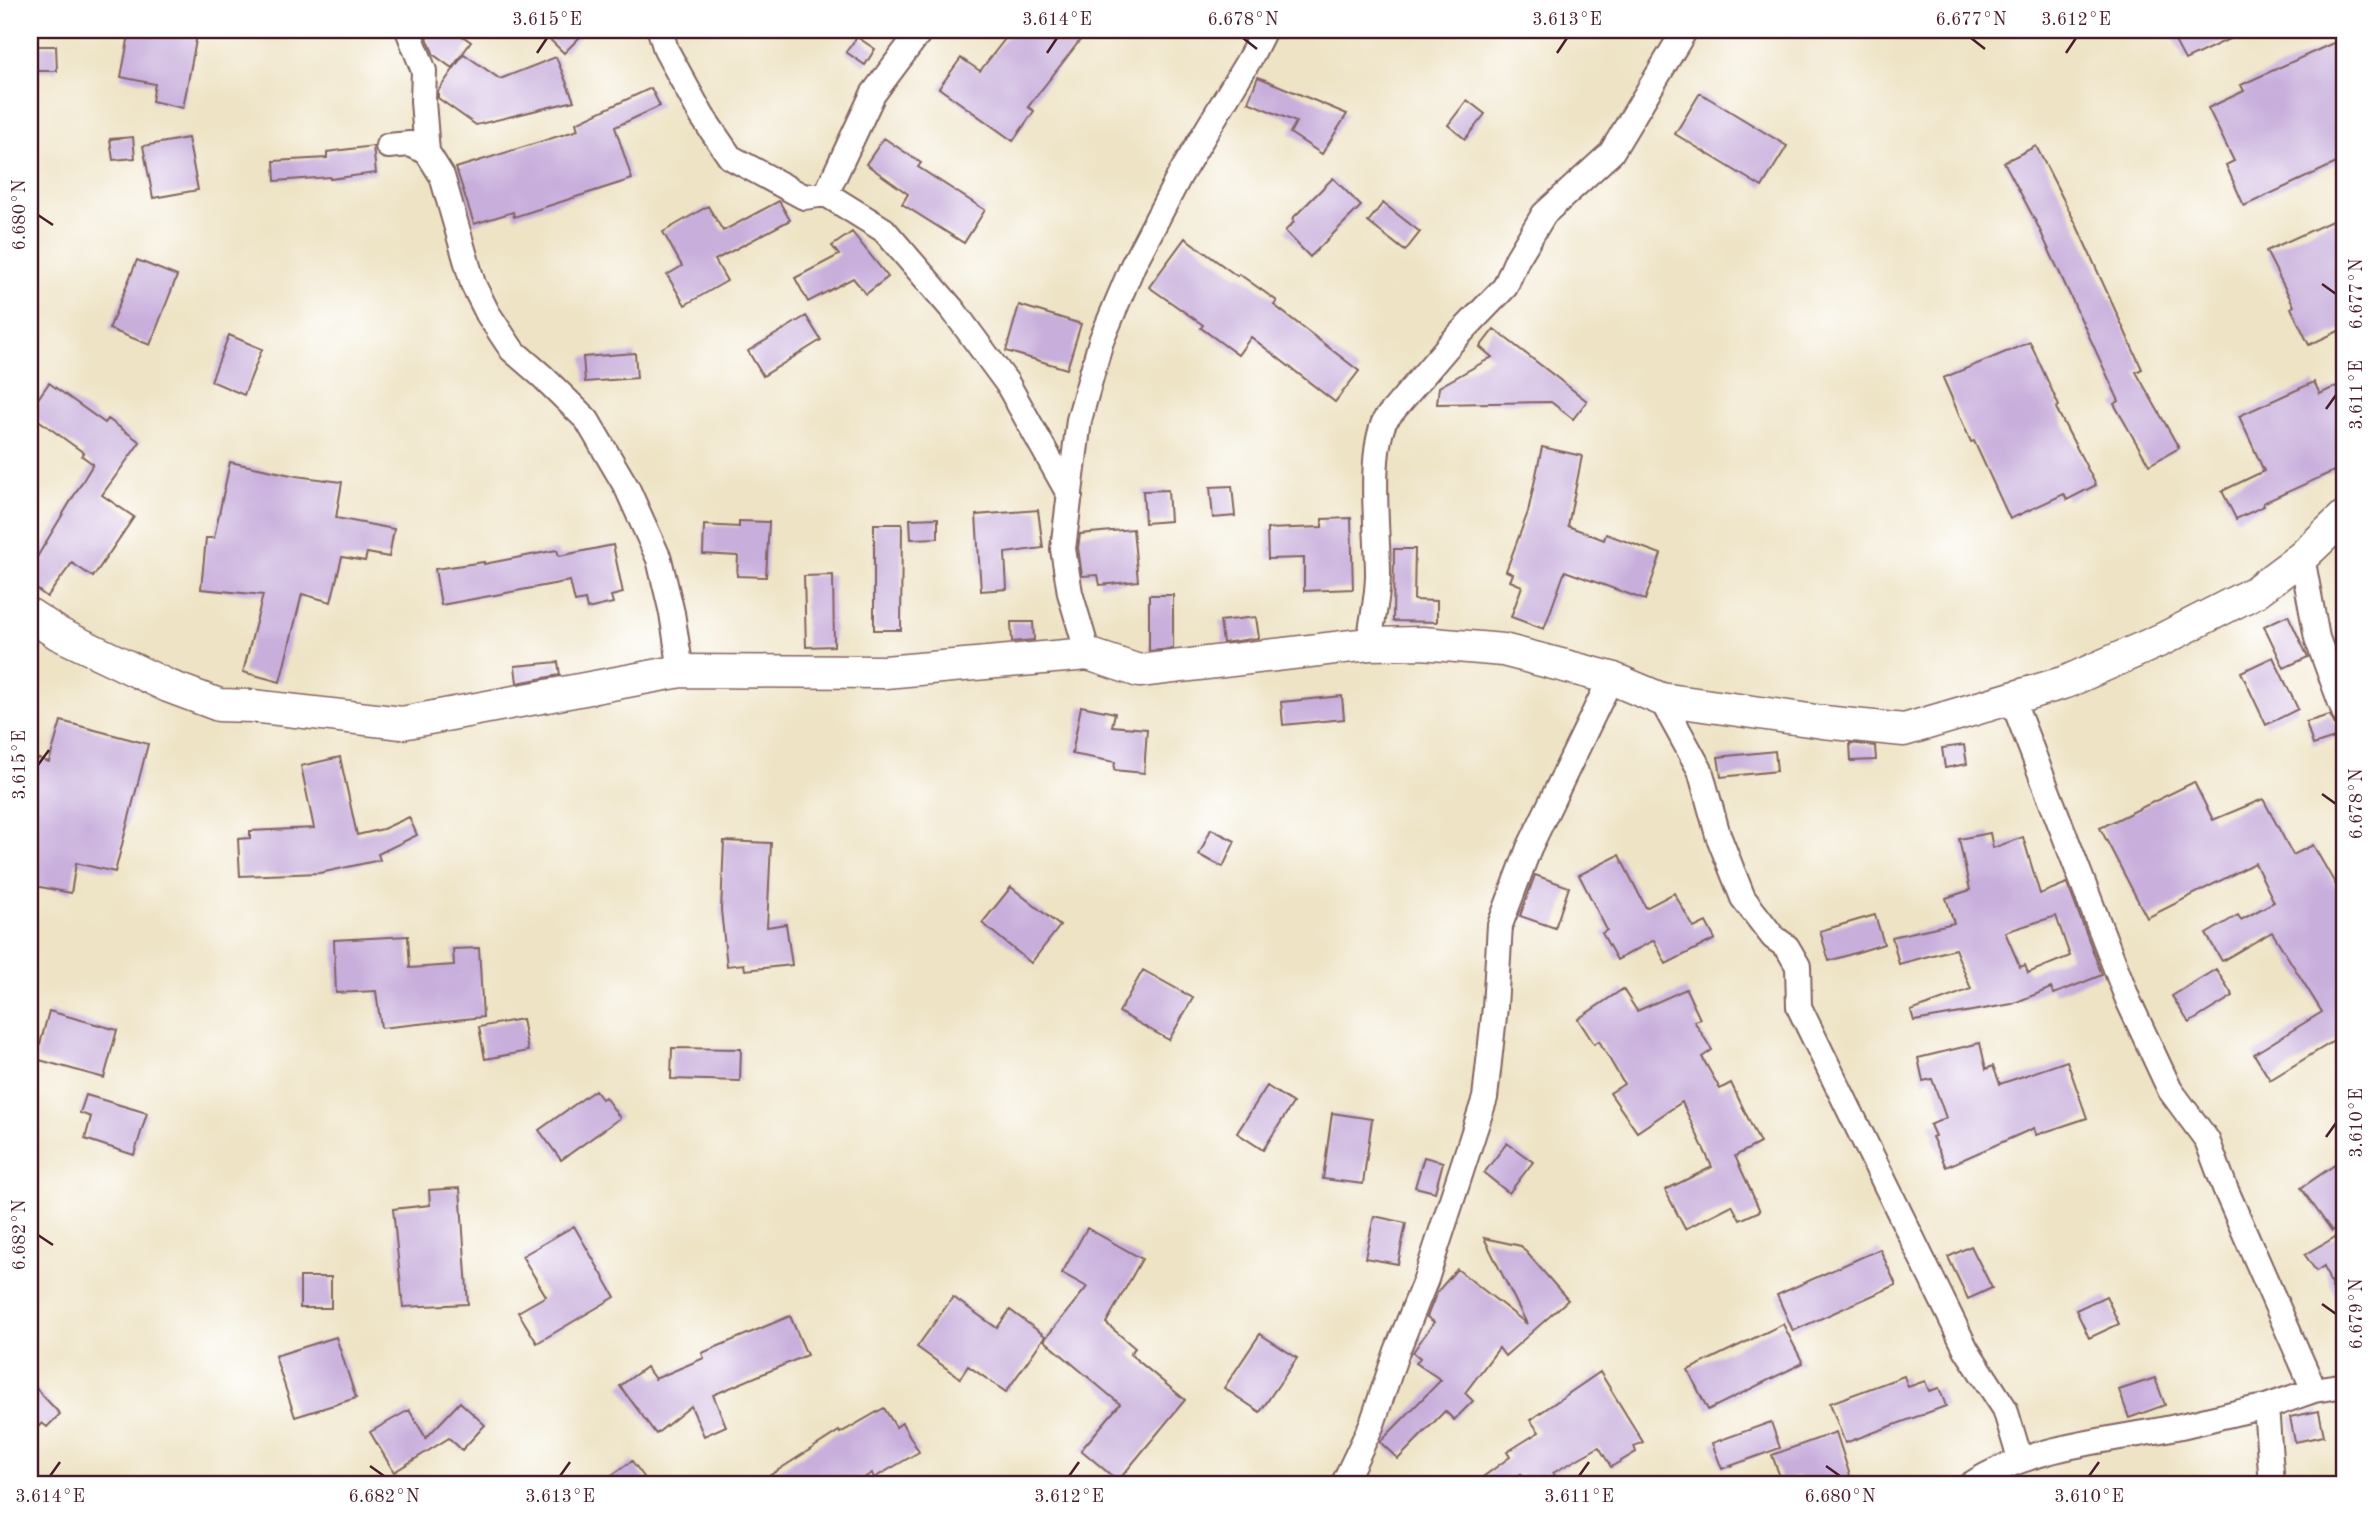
<svg xmlns="http://www.w3.org/2000/svg" width="2375" height="1515" viewBox="0 0 2375 1515" font-family="'Old Standard TT',serif">
  <style>
    .building { fill: #c8aedb; fill-rule: evenodd }
    .lines { fill: none; stroke-linecap: round; stroke-linejoin: round }
    .minor-casing { stroke: #836461; stroke-width: 28 }
    .tertiary-casing { stroke: #836461; stroke-width: 35 }
    .minor { stroke: #fff; stroke-width: 24 }
    .tertiary { stroke: #fff; stroke-width: 32 }
    .ticks { fill: none; stroke: #4a1f2b; stroke-width: 2.5 }
    .neatline { fill: none; stroke: #4a1f2b; stroke-width: 2.5 }
    .ticks-label { font-size: 18px; text-anchor: middle; fill: #4a1f2b }
  </style>
  <rect width="100%" height="100%" fill="#fff"/>
  <filter id="ink" filterUnits="userSpaceOnUse"><feTurbulence type="fractalNoise" baseFrequency=".0143" numOctaves="2"/><feDisplacementMap in="SourceGraphic" scale="14" xChannelSelector="R" yChannelSelector="G"/><feConvolveMatrix kernelMatrix="1 2 1 2 8 2 1 2 1" color-interpolation-filters="sRGB"/></filter>
  <filter id="wash" filterUnits="userSpaceOnUse"><feTurbulence type="fractalNoise" baseFrequency=".00686" numOctaves="4" result="noise"/><feDisplacementMap in="SourceGraphic" scale="28" xChannelSelector="R" yChannelSelector="G"/><feGaussianBlur stdDeviation="1.57" result="paint"/><feColorMatrix in="noise" values="0 0 0 0 0 0 0 0 0 0 0 0 0 0 0 0 0 1.4 0 .05"/><feComposite in="paint" operator="in"/></filter>
  <g filter="url(#wash)">
    <rect width="100%" height="100%" fill="#eee3c5"/>
    <g id="blocks">
      <path class="building" d="M 130,30 L 171,30 L 197,35 L 183,108 L 152,101 L 155,84 L 121,77 Z
        M 424,30 L 454,30 L 471,42 L 452,68 L 434,55 Z
        M 540,30 L 587,30 L 564,53 Z
        M 1012,30 L 1088,30 L 1028,107 L 1034,111 L 1013,141 L 939,88 L 961,58 L 980,71 Z
        M 2169,30 L 2248,30 L 2185,60 Z
        M 857,37 L 875,49 L 865,65 L 846,52 Z
        M 2345,40 L 2345,159 L 2244,206 L 2226,165 L 2234,161 L 2208,108 L 2244,91 L 2241,85 L 2331,44 Z
        M 32,46 L 56,46 L 57,71 L 32,71 Z
        M 464,54 L 500,79 L 556,57 L 574,101 L 476,125 L 438,98 L 438,91 Z
        M 1258,77 L 1347,114 L 1322,154 L 1290,133 L 1296,122 L 1248,102 Z
        M 651,88 L 660,106 L 615,127 L 632,179 L 514,217 L 513,212 L 474,224 L 456,168 L 578,130 L 576,123 Z
        M 1700,93 L 1787,146 L 1762,187 L 1675,134 Z
        M 1467,100 L 1485,114 L 1465,139 L 1448,125 Z
        M 133,137 L 135,158 L 113,160 L 110,139 Z
        M 188,138 L 198,190 L 153,198 L 143,146 Z
        M 884,138 L 921,163 L 918,167 L 985,210 L 964,243 L 902,204 L 908,194 L 866,164 Z
        M 373,146 L 376,173 L 330,179 L 330,177 L 275,181 L 274,161 L 327,158 L 327,152 Z
        M 2036,146 L 2076,224 L 2142,369 L 2136,372 L 2179,448 L 2149,465 L 2114,404 L 2119,401 L 2037,224 L 2004,162 Z
        M 1333,178 L 1361,206 L 1310,257 L 1285,231 L 1294,222 L 1292,219 Z
        M 779,201 L 790,220 L 715,260 L 727,281 L 685,305 L 667,275 L 682,266 L 663,232 L 708,206 L 723,231 Z
        M 1383,203 L 1420,232 L 1405,251 L 1368,222 Z
        M 2345,215 L 2345,328 L 2309,345 L 2291,308 L 2294,306 L 2266,251 Z
        M 852,232 L 888,277 L 866,294 L 853,278 L 808,302 L 795,278 L 839,255 L 832,246 Z
        M 1185,238 L 1237,276 L 1239,274 L 1277,301 L 1274,305 L 1359,371 L 1335,402 L 1251,337 L 1238,355 L 1201,328 L 1203,325 L 1149,287 Z
        M 137,260 L 177,276 L 150,345 L 109,329 Z
        M 1019,305 L 1081,324 L 1067,369 L 1006,351 Z
        M 806,316 L 821,340 L 763,376 L 748,351 Z
        M 1494,329 L 1587,401 L 1573,419 L 1551,402 L 1437,404 L 1439,387 L 1492,357 L 1480,347 Z
        M 229,335 L 262,349 L 244,395 L 211,381 Z
        M 2030,342 L 2059,406 L 2056,408 L 2096,485 L 2067,500 L 2064,494 L 2010,519 L 1974,441 L 1971,442 L 1943,378 Z
        M 635,353 L 637,378 L 585,382 L 583,357 Z
        M 2314,382 L 2320,394 L 2345,382 L 2345,466 L 2263,503 L 2264,506 L 2236,519 L 2222,491 L 2264,471 L 2239,416 Z
        M 49,383 L 105,423 L 108,419 L 140,442 L 102,495 L 134,517 L 93,577 L 72,563 L 47,597 L 30,584 L 30,552 L 37,557 L 93,464 L 82,456 L 84,453 L 30,414 L 30,410 Z
        M 1542,447 L 1582,456 L 1568,526 L 1604,540 L 1606,534 L 1661,554 L 1645,600 L 1565,571 L 1544,629 L 1511,617 L 1522,586 L 1510,581 L 1513,574 L 1506,571 L 1528,512 Z
        M 230,462 L 296,476 L 342,482 L 336,518 L 394,529 L 389,557 L 367,553 L 365,561 L 342,557 L 331,602 L 302,594 L 280,682 L 243,672 L 263,595 L 201,589 L 206,538 L 214,538 Z
        M 1232,486 L 1235,516 L 1213,518 L 1210,487 Z
        M 1168,490 L 1170,521 L 1145,523 L 1143,491 Z
        M 1038,510 L 1043,548 L 1005,553 L 1007,589 L 981,591 L 976,515 Z
        M 938,518 L 938,538 L 911,539 L 910,519 Z
        M 1351,518 L 1353,589 L 1304,591 L 1304,558 L 1268,559 L 1267,529 L 1322,527 L 1322,519 Z
        M 739,521 L 769,522 L 766,577 L 737,576 L 738,556 L 703,554 L 704,525 L 739,527 Z
        M 874,524 L 902,524 L 901,630 L 874,630 Z
        M 1133,529 L 1138,581 L 1100,585 L 1098,575 L 1082,576 L 1078,548 L 1080,534 Z
        M 613,545 L 623,593 L 611,596 L 613,603 L 587,609 L 585,600 L 575,602 L 570,581 L 441,605 L 435,569 L 484,562 L 484,564 L 557,550 L 559,556 Z
        M 1394,549 L 1415,549 L 1414,600 L 1437,601 L 1437,622 L 1393,621 Z
        M 833,575 L 834,646 L 806,647 L 804,576 Z
        M 1149,595 L 1173,595 L 1173,649 L 1149,651 Z
        M 2288,615 L 2308,657 L 2284,668 L 2264,626 Z
        M 1256,617 L 1259,638 L 1223,643 L 1220,621 Z
        M 1011,622 L 1033,622 L 1034,640 L 1012,642 Z
        M 2273,657 L 2298,709 L 2266,725 L 2241,672 Z
        M 558,662 L 560,675 L 517,683 L 515,666 Z
        M 1342,696 L 1344,719 L 1283,725 L 1281,702 Z
        M 1081,706 L 1115,713 L 1112,726 L 1147,729 L 1144,773 L 1114,770 L 1115,762 L 1072,754 Z
        M 2330,715 L 2335,725 L 2342,728 L 2344,735 L 2313,745 L 2306,722 Z
        M 61,721 L 148,744 L 115,872 L 76,863 L 71,893 L 30,885 L 30,756 L 49,762 Z
        M 1850,743 L 1875,746 L 1876,760 L 1851,761 Z
        M 1964,745 L 1967,764 L 1945,768 L 1942,748 Z
        M 1775,751 L 1777,771 L 1721,777 L 1718,757 Z
        M 340,757 L 357,835 L 383,829 L 409,817 L 417,835 L 378,854 L 380,860 L 320,873 L 240,876 L 238,839 L 250,838 L 250,831 L 314,828 L 301,766 Z
        M 2194,782 L 2213,820 L 2263,799 L 2293,855 L 2313,845 L 2345,901 L 2345,1034 L 2270,1080 L 2254,1054 L 2322,1012 L 2272,932 L 2222,961 L 2206,934 L 2238,915 L 2241,920 L 2274,902 L 2255,863 L 2147,918 L 2100,828 Z
        M 1211,829 L 1235,841 L 1223,867 L 1199,855 Z
        M 1990,833 L 1993,848 L 2023,837 L 2040,894 L 2067,883 L 2102,975 L 2054,994 L 2051,988 L 2012,1004 L 1914,1021 L 1911,1011 L 1971,989 L 1955,949 L 1899,964 L 1892,937 L 1954,923 L 1946,898 L 1970,890 L 1959,839 ZM 2056,916 L 2070,956 L 2028,973 L 2025,965 L 2020,967 L 2005,932 Z
        M 724,841 L 771,843 L 767,927 L 786,924 L 792,965 L 745,970 L 744,964 L 727,966 L 721,910 Z
        M 1619,855 L 1646,908 L 1674,893 L 1694,928 L 1706,922 L 1715,939 L 1666,964 L 1654,940 L 1617,960 L 1602,933 L 1607,930 L 1579,875 Z
        M 1535,875 L 1569,887 L 1555,928 L 1520,916 Z
        M 1011,887 L 1060,926 L 1031,963 L 982,923 Z
        M 1875,915 L 1884,944 L 1829,961 L 1820,931 Z
        M 408,936 L 410,968 L 454,965 L 453,949 L 479,948 L 483,1017 L 381,1028 L 376,991 L 336,993 L 334,940 Z
        M 2216,969 L 2233,996 L 2189,1023 L 2172,996 Z
        M 1143,970 L 1193,998 L 1169,1040 L 1119,1012 Z
        M 1623,989 L 1637,1011 L 1686,989 L 1700,1019 L 1694,1021 L 1712,1050 L 1702,1057 L 1720,1089 L 1731,1083 L 1760,1143 L 1735,1156 L 1760,1211 L 1740,1220 L 1732,1205 L 1685,1229 L 1665,1190 L 1712,1167 L 1682,1102 L 1637,1132 L 1610,1093 L 1624,1084 L 1599,1041 L 1594,1044 L 1578,1019 Z
        M 49,1011 L 117,1030 L 104,1078 L 36,1059 Z
        M 522,1019 L 528,1051 L 485,1059 L 479,1027 Z
        M 1980,1043 L 1986,1069 L 1993,1066 L 2000,1084 L 2067,1061 L 2087,1118 L 2036,1135 L 2034,1128 L 1946,1167 L 1932,1137 L 1935,1136 L 1930,1125 L 1946,1118 L 1932,1079 L 1923,1081 L 1918,1058 Z
        M 672,1048 L 741,1049 L 740,1081 L 671,1079 Z
        M 1267,1086 L 1293,1103 L 1263,1150 L 1237,1133 Z
        M 595,1090 L 602,1099 L 605,1097 L 620,1118 L 561,1160 L 539,1130 Z
        M 86,1095 L 147,1113 L 134,1155 L 85,1139 L 91,1117 L 80,1113 Z
        M 1332,1113 L 1372,1119 L 1363,1184 L 1323,1179 Z
        M 1507,1143 L 1533,1162 L 1509,1193 L 1484,1173 Z
        M 1424,1157 L 1443,1162 L 1435,1192 L 1415,1187 Z
        M 2345,1158 L 2345,1222 L 2332,1231 L 2301,1188 Z
        M 460,1188 L 468,1304 L 403,1307 L 393,1209 L 430,1205 L 429,1190 Z
        M 1374,1216 L 1406,1223 L 1398,1264 L 1365,1258 Z
        M 574,1226 L 615,1297 L 537,1343 L 518,1312 L 546,1296 L 522,1256 Z
        M 1087,1228 L 1142,1259 L 1106,1323 L 1135,1348 L 1130,1354 L 1185,1400 L 1118,1481 L 1081,1450 L 1120,1404 L 1044,1340 L 1087,1287 L 1062,1273 Z
        M 2337,1236 L 2345,1250 L 2345,1317 L 2343,1317 L 2324,1266 L 2316,1271 L 2305,1255 Z
        M 1484,1238 L 1521,1246 L 1568,1300 L 1505,1356 L 1499,1348 L 1465,1393 L 1473,1401 L 1454,1420 L 1445,1411 L 1398,1459 L 1380,1442 L 1441,1380 L 1416,1363 L 1420,1358 L 1413,1352 L 1434,1322 L 1427,1317 L 1437,1292 L 1457,1269 L 1527,1324 Z
        M 1971,1246 L 1992,1288 L 1968,1299 L 1948,1257 Z
        M 1880,1249 L 1896,1285 L 1793,1331 L 1777,1295 Z
        M 300,1277 L 331,1277 L 331,1308 L 300,1308 Z
        M 2106,1296 L 2119,1324 L 2089,1338 L 2076,1310 Z
        M 953,1297 L 997,1328 L 1010,1310 L 1045,1336 L 1006,1392 L 968,1366 L 960,1378 L 917,1347 Z
        M 790,1316 L 807,1355 L 713,1395 L 726,1426 L 704,1436 L 691,1406 L 656,1434 L 620,1386 L 646,1367 L 655,1379 L 704,1358 L 702,1353 Z
        M 1783,1324 L 1803,1363 L 1708,1410 L 1688,1370 Z
        M 1260,1334 L 1297,1358 L 1260,1412 L 1224,1388 Z
        M 336,1337 L 356,1398 L 295,1417 L 275,1356 Z
        M 1600,1372 L 1643,1442 L 1634,1446 L 1636,1452 L 1611,1467 L 1599,1447 L 1553,1473 L 1561,1485 L 1528,1485 L 1521,1474 L 1505,1485 L 1472,1485 L 1510,1457 L 1507,1452 L 1539,1432 L 1530,1420 Z
        M 1904,1376 L 1908,1387 L 1925,1381 L 1929,1391 L 1939,1388 L 1946,1406 L 1845,1443 L 1830,1403 Z
        M 2155,1378 L 2165,1405 L 2129,1418 L 2119,1390 Z
        M 30,1382 L 60,1414 L 47,1427 L 42,1423 L 30,1435 Z
        M 460,1402 L 485,1425 L 462,1450 L 449,1438 L 394,1472 L 370,1432 L 409,1410 L 426,1438 Z
        M 884,1408 L 896,1427 L 902,1423 L 919,1452 L 874,1478 L 872,1473 L 853,1485 L 755,1485 L 839,1431 L 840,1433 Z
        M 2319,1411 L 2324,1436 L 2295,1442 L 2290,1417 Z
        M 1771,1422 L 1780,1448 L 1722,1469 L 1712,1443 Z
        M 1836,1432 L 1853,1485 L 1800,1485 L 1798,1477 L 1782,1482 L 1772,1455 Z
        M 632,1461 L 650,1485 L 598,1485 Z"/>
    </g>
  </g>
  <g filter="url(#ink)">
    <use href="#blocks" fill-opacity="0" stroke="#836461" stroke-width="2"/>
    <g class="lines">
      <g class="minor-casing">
        <path id="minor" d="M 408,30 L 424,71 L 423,101 L 427,152
          M 660,30 L 666,50 L 702,116 L 730,157 L 804,197 L 826,194 L 884,230 L 953,310 L 1007,383 L 1070,496
          M 388,146 L 410,144 L 427,152 L 442,176 L 473,284 L 488,314 L 512,350 L 542,376 L 587,420 L 627,488 L 659,559 L 672,613 L 681,671
          M 826,194 L 873,94 L 921,30
          M 2302,557 L 2317,638 L 2345,714
          M 1369,644 C 1372,621 1378,597 1378,574 C 1378,533 1368,456 1385,420 L 1450,344 L 1505,287 L 1517,259 L 1544,214 L 1611,153 L 1685,30
          M 1088,654 L 1070,593 L 1063,549 L 1079,420 L 1101,341 L 1133,265 L 1180,175 L 1250,58 L 1264,30
          M 1661,699 L 1700,770 L 1718,835 L 1743,898 L 1773,937 L 1787,947 L 1798,966 L 1799,1007 L 1966,1349 L 2005,1409 L 2020,1459
          M 2012,699 L 2128,1000 L 2170,1090 L 2207,1140 L 2225,1188 L 2314,1390
          M 1343,1485 L 1372,1424 L 1397,1351 L 1426,1279 L 1485,1098 L 1495,1007 L 1500,925 L 1529,848 L 1611,678
          M 1970,1485 C 2029,1447 2099,1442 2166,1429 C 2200,1423 2232,1412 2266,1407
          M 2272,1485 L 2266,1407 L 2314,1390 L 2345,1385"/>
      </g>
      <g class="tertiary-casing">
        <path id="tertiary" d="M 30,615 L 59,634 L 168,686 L 219,705 L 252,706 L 402,723 L 681,671 L 885,672 L 1088,654 L 1139,671 L 1369,644 L 1422,643 L 1503,650 L 1611,678 L 1661,699 L 1823,722 L 1904,730 L 2066,682 L 2163,639 L 2255,592 L 2302,557 L 2345,516"/>
      </g>
      <use href="#minor" class="minor"/>
      <use href="#tertiary" class="tertiary"/>
    </g>
  </g>
  <path class="ticks" d="M 1243,38 L 1257,49M 1971,38 L 1985,49M 537,53 L 547,38M 1047,53 L 1057,38M 1557,53 L 1567,38M 2066,53 L 2076,38M 38,215 L 53,225M 2322,284 L 2336,294M 2326,409 L 2336,395M 38,765 L 49,750M 2322,794 L 2336,804M 2326,1137 L 2336,1123M 38,1235 L 53,1245M 2322,1304 L 2336,1314M 370,1466 L 384,1476M 1826,1466 L 1840,1476M 50,1476 L 60,1462M 560,1476 L 570,1462M 1069,1476 L 1079,1462M 1579,1476 L 1589,1462M 2089,1476 L 2099,1462"/>
  <rect width="2375" height="1515" fill="none" stroke="#fff" stroke-width="77"/>
  <rect x="38" y="38" width="2298" height="1438" class="neatline"/>
  <g class="ticks-label">
    <text x="547" y="25">3.615°E</text>
    <text x="1057" y="25">3.614°E</text>
    <text x="1243" y="25">6.678°N</text>
    <text x="1567" y="25">3.613°E</text>
    <text x="1971" y="25">6.677°N</text>
    <text x="2076" y="25">3.612°E</text>
    <text transform="translate(19 215) rotate(-90)" y="6">6.680°N</text>
    <text transform="translate(2356 294) rotate(-90)" y="6">6.677°N</text>
    <text transform="translate(2356 395) rotate(-90)" y="6">3.611°E</text>
    <text transform="translate(19 765) rotate(-90)" y="6">3.615°E</text>
    <text transform="translate(2356 804) rotate(-90)" y="6">6.678°N</text>
    <text transform="translate(2356 1123) rotate(-90)" y="6">3.610°E</text>
    <text transform="translate(19 1235) rotate(-90)" y="6">6.682°N</text>
    <text transform="translate(2356 1314) rotate(-90)" y="6">6.679°N</text>
    <text x="50" y="1502">3.614°E</text>
    <text x="384" y="1502">6.682°N</text>
    <text x="560" y="1502">3.613°E</text>
    <text x="1069" y="1502">3.612°E</text>
    <text x="1579" y="1502">3.611°E</text>
    <text x="1840" y="1502">6.680°N</text>
    <text x="2089" y="1502">3.610°E</text>
  </g>
</svg>
